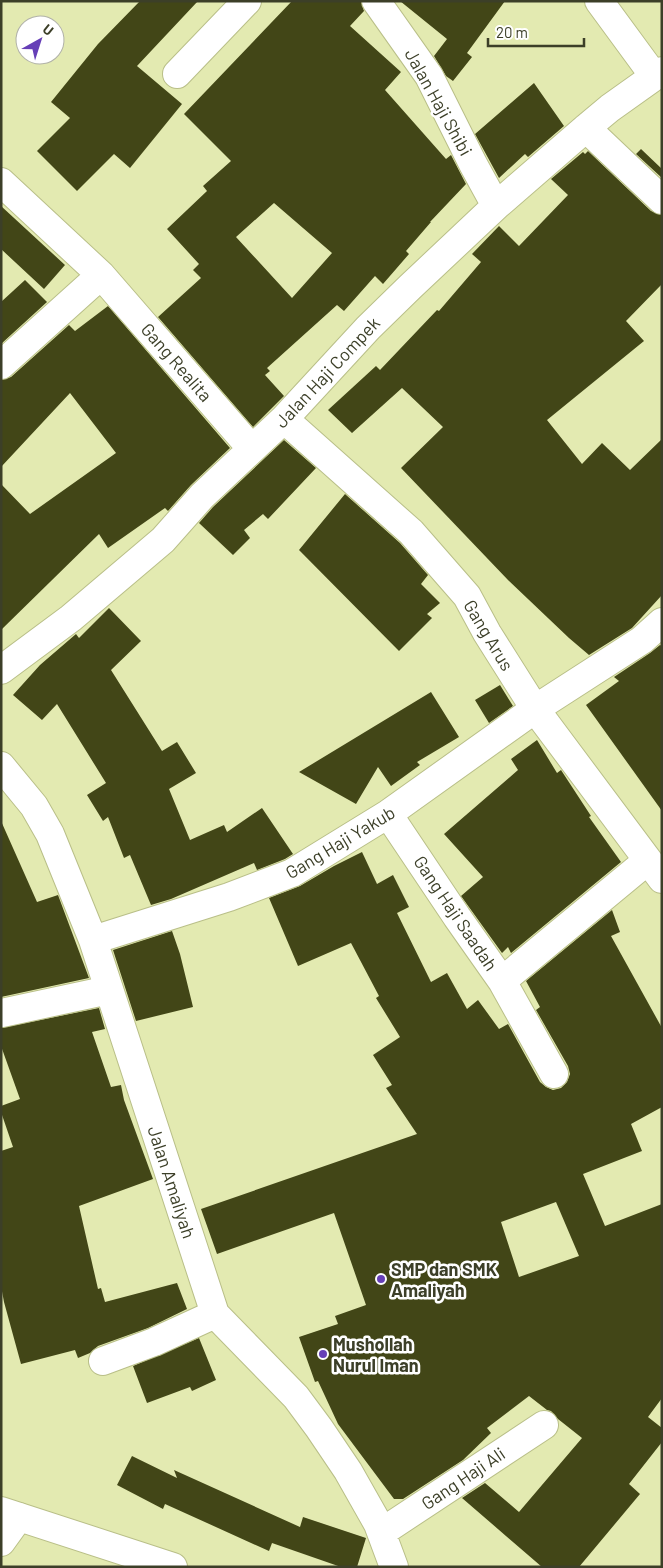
<svg xmlns="http://www.w3.org/2000/svg" width="663" height="1568" viewBox="0 0 663 1568" font-family="Barlow,sans-serif">
  <style>
    .building { fill: #424617; fill-rule: evenodd }
    .lines { fill: none; stroke-linecap: round; stroke-linejoin: round }
    .minor-casing { stroke: #b9bf88; stroke-width: 30 }
    .major-casing { stroke: #b9bf88; stroke-width: 30 }
    .minor { stroke: #fff; stroke-width: 28 }
    .major { stroke: #fff; stroke-width: 28 }
    .poi-dot { fill: #663fb7; stroke: #fff; stroke-width: 2 }
    .labels { text-anchor: middle; dominant-baseline: central; stroke-width: 5; stroke-linejoin: round; paint-order: stroke }
    .street-label { font-size: 18px; fill: #3c3f28; stroke: #fff }
    .poi-label { font-size: 18px; font-weight: bold; fill: #3c3f28; stroke: #fff; text-anchor: start }
  </style>
  <rect width="100%" height="100%" fill="#e3eab1"/>
  <path class="building" d="M 140,1 L 198,1 L 137,66 L 182,104 L 130,168 L 114,154 L 77,191 L 37,151 L 70,118 L 51,102 L 98,44 Z
    M 292,1 L 361,1 L 364,11 L 350,26 L 401,72 L 385,90 L 446,159 L 451,155 L 466,184 L 430,222 L 431,222 L 406,251 L 409,254 L 383,284 L 375,276 L 344,311 L 337,305 L 267,368 L 270,371 L 265,375 L 284,396 L 253,427 L 158,317 L 201,278 L 193,270 L 199,264 L 167,229 L 207,191 L 203,186 L 231,161 L 184,114 ZM 274,203 L 332,253 L 292,298 L 236,237 Z
    M 400,1 L 505,1 L 467,53 L 472,57 L 453,81 L 446,76 L 434,56 L 447,39 Z
    M 534,83 L 564,126 L 528,157 L 525,154 L 499,178 L 475,134 Z
    M 641,149 L 662,169 L 662,178 L 636,154 Z
    M 588,151 L 651,211 L 662,215 L 662,284 L 626,321 L 644,341 L 547,420 L 582,464 L 602,443 L 630,470 L 662,439 L 662,595 L 632,628 L 589,655 L 569,638 L 508,580 L 401,468 L 443,427 L 402,388 L 352,433 L 328,410 L 376,366 L 380,370 L 437,310 L 439,311 L 481,262 L 472,254 L 499,226 L 519,246 L 568,195 L 551,179 L 583,152 L 585,154 Z
    M 1,206 L 65,265 L 44,289 L 1,249 Z
    M 25,280 L 47,302 L 1,344 L 1,302 Z
    M 108,306 L 230,448 L 191,485 L 168,511 L 165,508 L 108,548 L 99,534 L 1,630 L 1,484 L 30,514 L 116,453 L 70,393 L 1,467 L 1,380 L 11,377 L 69,325 L 75,331 Z
    M 284,440 L 316,468 L 268,519 L 263,514 L 244,530 L 250,538 L 233,555 L 199,523 L 213,507 Z
    M 345,494 L 400,543 L 428,575 L 421,584 L 440,603 L 427,614 L 432,618 L 399,651 L 299,550 Z
    M 109,608 L 141,641 L 111,670 L 162,751 L 177,742 L 196,773 L 169,789 L 190,840 L 224,825 L 227,832 L 262,808 L 293,854 L 285,859 L 257,870 L 254,863 L 171,899 L 151,905 L 130,855 L 124,858 L 108,817 L 103,821 L 87,795 L 106,783 L 57,704 L 42,720 L 13,695 L 40,665 L 76,634 L 79,638 Z
    M 660,645 L 662,646 L 662,811 L 586,705 L 619,681 L 614,677 L 650,653 Z
    M 500,685 L 513,706 L 489,723 L 475,700 Z
    M 431,692 L 459,737 L 417,762 L 420,765 L 391,786 L 378,767 L 356,804 L 299,772 Z
    M 537,740 L 557,773 L 561,770 L 591,816 L 589,817 L 621,862 L 511,953 L 508,947 L 502,953 L 461,896 L 483,877 L 444,834 L 518,770 L 511,759 Z
    M 1,821 L 37,902 L 58,895 L 89,978 L 1,997 Z
    M 362,852 L 377,884 L 393,875 L 409,907 L 397,913 L 431,982 L 447,973 L 467,1009 L 478,1000 L 499,1029 L 508,1024 L 540,1082 L 546,1087 L 553,1090 L 561,1088 L 567,1082 L 570,1074 L 568,1066 L 536,1010 L 540,1007 L 526,981 L 612,910 L 620,932 L 611,936 L 662,1028 L 662,1107 L 631,1124 L 642,1151 L 583,1174 L 605,1226 L 662,1204 L 662,1398 L 648,1417 L 662,1428 L 662,1442 L 629,1484 L 640,1494 L 579,1567 L 542,1567 L 462,1498 L 485,1483 L 519,1512 L 582,1438 L 558,1419 L 551,1411 L 547,1410 L 529,1396 L 487,1428 L 491,1433 L 463,1460 L 403,1499 L 394,1499 L 338,1424 L 318,1381 L 315,1382 L 299,1337 L 338,1324 L 335,1316 L 366,1305 L 334,1213 L 217,1254 L 201,1209 L 417,1134 L 386,1088 L 392,1085 L 373,1055 L 400,1037 L 376,998 L 379,996 L 351,943 L 298,966 L 269,898 L 300,886 L 334,866 ZM 556,1202 L 579,1256 L 519,1277 L 501,1222 Z
    M 172,931 L 180,954 L 193,1007 L 136,1021 L 113,950 Z
    M 99,1008 L 105,1029 L 92,1032 L 111,1087 L 121,1085 L 124,1100 L 153,1179 L 79,1206 L 98,1289 L 101,1288 L 105,1302 L 177,1283 L 187,1309 L 148,1328 L 98,1346 L 90,1353 L 78,1358 L 75,1350 L 21,1364 L 4,1302 L 1,1286 L 1,1151 L 13,1147 L 1,1112 L 1,1106 L 20,1099 L 1,1046 L 1,1028 Z
    M 199,1338 L 216,1380 L 192,1391 L 190,1387 L 147,1403 L 133,1366 Z
    M 132,1456 L 177,1478 L 174,1470 L 300,1527 L 303,1517 L 366,1538 L 357,1567 L 341,1567 L 272,1543 L 269,1551 L 165,1504 L 163,1509 L 117,1485 Z"/>
  <g class="lines">
    <g class="minor-casing">
      <path id="minor" d="M 376,1 L 429,76 L 473,164 L 496,206
        M 599,1 L 654,76
        M 177,74 L 247,1
        M 586,128 L 662,200
        M 1,182 L 101,275 L 252,449
        M 1,365 L 101,275
        M 284,419 L 411,532 L 467,596 L 487,633 L 535,709 L 662,879
        M 1,670 L 71,618 L 163,540 L 202,496 L 284,419 L 368,328 L 410,287 L 496,206 L 586,128 L 610,108 L 662,71
        M 1,766 L 34,806 L 50,834 L 93,940 L 215,1314 L 296,1397 L 319,1428 L 348,1471 L 378,1524 L 394,1567
        M 388,814 L 457,917 L 502,981 L 554,1074
        M 93,940 L 229,897 L 292,873 L 388,814 L 535,709 L 642,640 L 662,622
        M 502,981 L 647,861
        M 2,1013 L 109,990
        M 103,1361 L 154,1342 L 215,1314
        M 382,1532 L 544,1425
        M 1,1542 L 19,1517"/>
    </g>
    <g class="major-casing">
      <path id="major" d="M 1,1511 L 173,1567"/>
    </g>
    <use href="#minor" class="minor"/>
    <use href="#major" class="major"/>
  </g>
  <g class="poi-dot">
    <circle cx="381" cy="1279" r="5"/>
    <circle cx="323" cy="1354" r="5"/>
  </g>
  <g class="labels">
    <g class="street-label">
      <text transform="translate(439 102) rotate(61)">Jalan Haji Shibi</text>
      <text transform="translate(177 362) rotate(49)">Gang Realita</text>
      <text transform="translate(327 372) rotate(-47)">Jalan Haji Compek</text>
      <text transform="translate(489 635) rotate(59)">Gang Arus</text>
      <text transform="translate(340 842) rotate(-31)">Gang Haji Yakub</text>
      <text transform="translate(456 913) rotate(56)">Gang Haji Saadah</text>
      <text transform="translate(172 1182) rotate(72)">Jalan Amaliyah</text>
      <text transform="translate(463 1478) rotate(-34)">Gang Haji Ali</text>
    </g>
    <g class="poi-label">
      <text x="391" y="1269">SMP dan SMK<tspan x="391" dy="21">Amaliyah</tspan></text>
      <text x="333" y="1344">Mushollah<tspan x="333" dy="21">Nurul Iman</tspan></text>
    </g>
  </g>
  <rect width="663" height="1568" fill="none" stroke="#3c3f28" stroke-width="5"/>
  <g transform="translate(40 40) rotate(39)"><circle r="24" fill="#ffffff" stroke="#b1b2a9"/>
  <path d="M0-4L9 19L0 12L-9 19Z" fill="#663fb7"/>
  <text y="-8" font-size="14" font-weight="bold" text-anchor="middle" fill="#3c3f28">U</text>
  </g>
  <path d="M488 38v8h96v-8" fill="none" stroke="#3c3f28" stroke-width="2.5"/>
  <text x="496" y="38" font-size="15" fill="#3c3f28" stroke="#ffffff" stroke-width="4" paint-order="stroke">20 m</text>
</svg>
